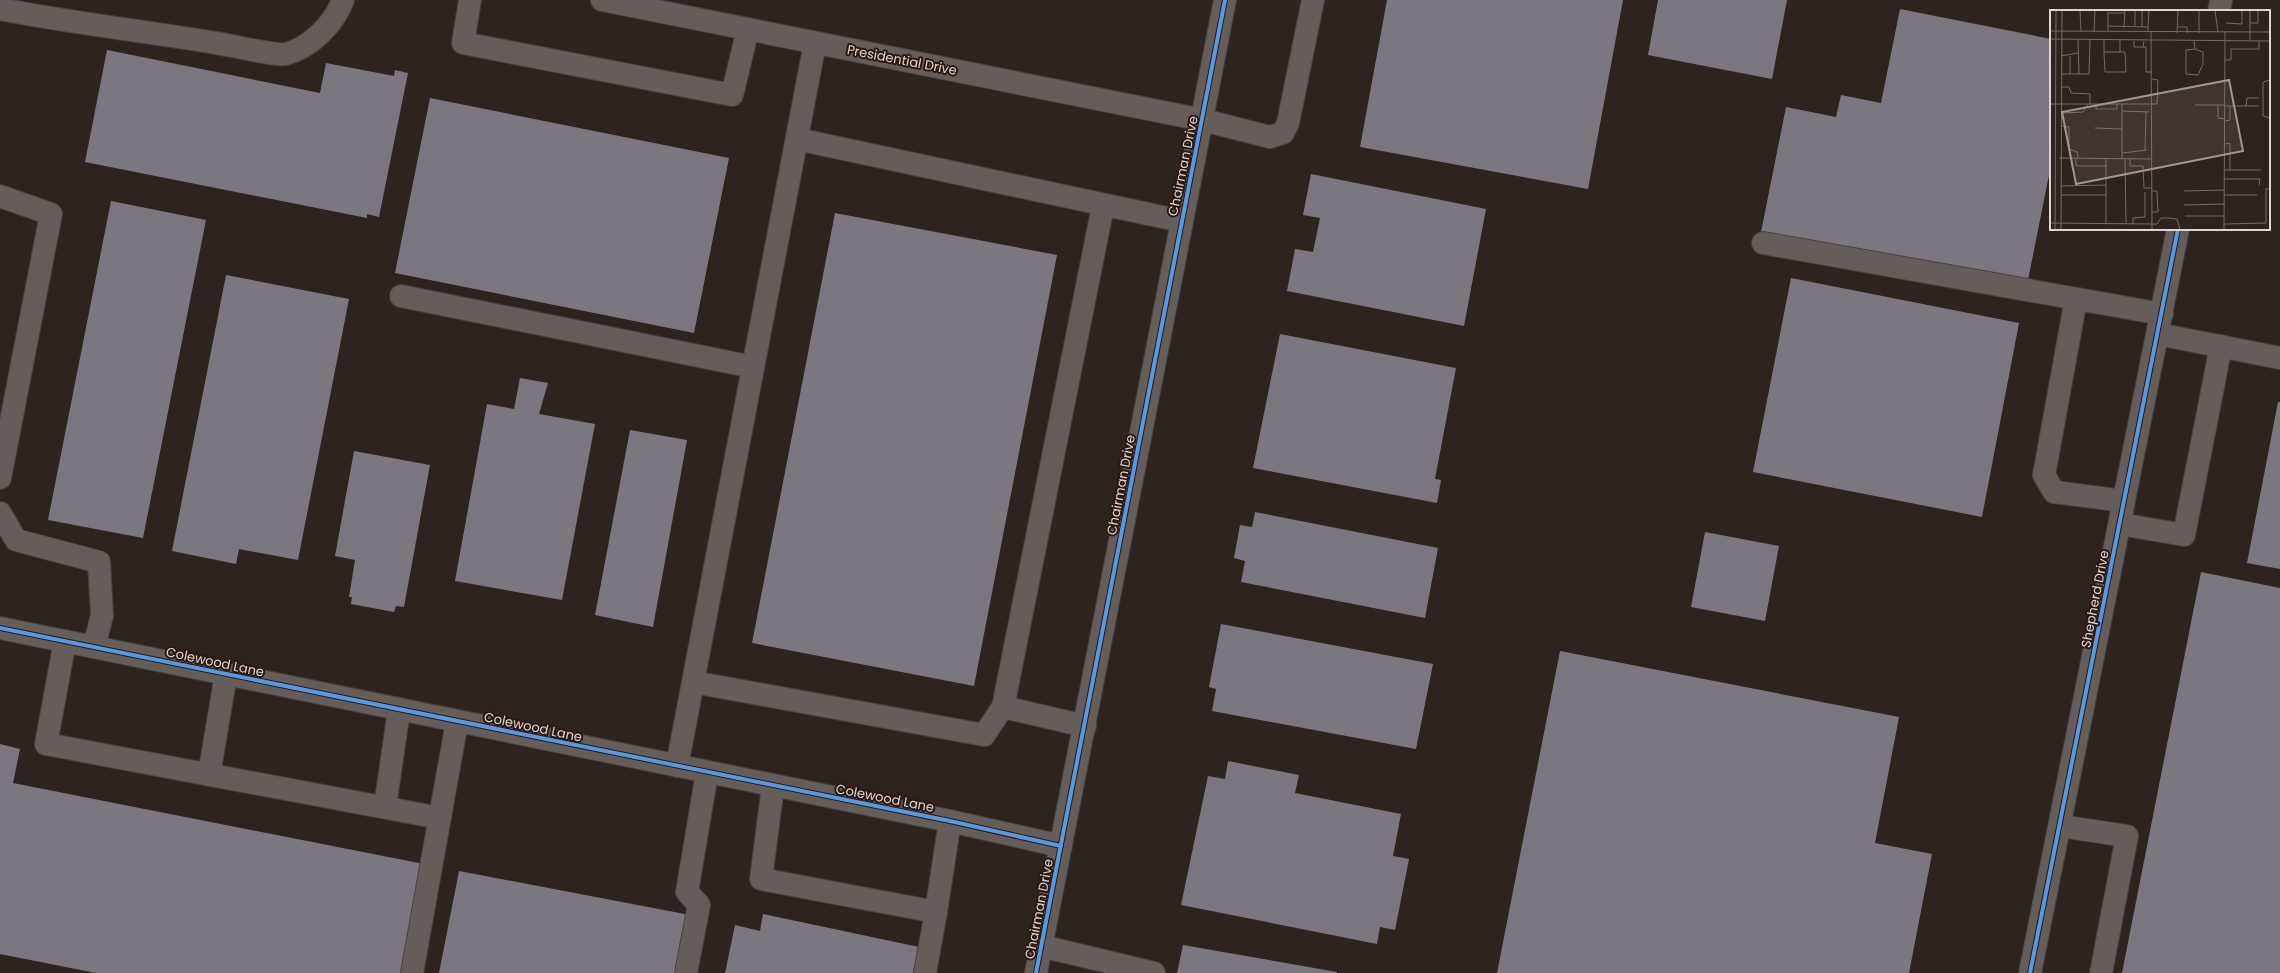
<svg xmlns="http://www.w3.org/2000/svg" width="2280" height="973" viewBox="0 0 2280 973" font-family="Poppins,sans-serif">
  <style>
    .building { fill: #7c7681 }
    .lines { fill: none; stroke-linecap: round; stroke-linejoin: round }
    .service-casing { stroke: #4a413d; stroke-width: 24 }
    .minor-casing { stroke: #4a413d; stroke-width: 24 }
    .service { stroke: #655d59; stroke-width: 22 }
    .minor { stroke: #655d59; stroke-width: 22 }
    .cycleway-casing { stroke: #2a1910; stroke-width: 6 }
    .cycleway { stroke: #5399e6; stroke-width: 4 }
    .labels { text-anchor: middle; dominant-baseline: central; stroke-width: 4; stroke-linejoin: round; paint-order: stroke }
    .street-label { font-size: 13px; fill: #e0d4ce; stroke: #2a1910 }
    .inset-road { fill: none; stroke: #756a65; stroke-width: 1 }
    .view { fill: #a29691; fill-opacity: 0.15; stroke: #a29691; stroke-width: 2 }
    .inset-edge { fill: none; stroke: #e0d4ce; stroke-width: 2 }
  </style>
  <rect width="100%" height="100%" fill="#2e241f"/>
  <path class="building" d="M 1387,0 L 1623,0 L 1588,189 L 1360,147 Z
    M 1658,0 L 1787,0 L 1772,79 L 1648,55 Z
    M 1900,9 L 2051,39 L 2051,165 L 2027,285 L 1761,232 L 1786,107 L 1836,117 L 1841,95 L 1881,103 Z
    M 107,50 L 320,93 L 326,63 L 394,76 L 395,70 L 408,73 L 379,217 L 367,214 L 367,218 L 85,162 Z
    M 430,98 L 729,158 L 694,333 L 395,273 Z
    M 1311,174 L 1486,209 L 1464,326 L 1287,291 L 1295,249 L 1313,252 L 1320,218 L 1303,215 Z
    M 111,201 L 206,220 L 143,538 L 48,520 Z
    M 835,213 L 1057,255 L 974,686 L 752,643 Z
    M 226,275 L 349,299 L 298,560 L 239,549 L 236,564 L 172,551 Z
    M 1791,278 L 2019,323 L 1982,517 L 1753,472 Z
    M 1280,334 L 1456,368 L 1435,479 L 1441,480 L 1437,503 L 1253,468 Z
    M 520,378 L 548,383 L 539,414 L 595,424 L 562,600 L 455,581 L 487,404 L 514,409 Z
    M 2278,402 L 2280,402 L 2280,569 L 2247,563 Z
    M 630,430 L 687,440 L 653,627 L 595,615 Z
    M 354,451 L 430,465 L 404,607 L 396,606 L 394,612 L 351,604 L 352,597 L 349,597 L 355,560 L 335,556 Z
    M 1255,512 L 1438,548 L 1425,618 L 1241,582 L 1245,561 L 1234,558 L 1240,525 L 1252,527 Z
    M 1705,532 L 1779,546 L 1765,621 L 1691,607 Z
    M 2201,572 L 2280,588 L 2280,973 L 2122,973 Z
    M 1221,624 L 1433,664 L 1416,749 L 1212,711 L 1216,689 L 1209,687 Z
    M 1560,651 L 1899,717 L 1875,843 L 1932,854 L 1909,973 L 1497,973 Z
    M 0,744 L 20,749 L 13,783 L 424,864 L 402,973 L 96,973 L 0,954 Z
    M 1228,761 L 1299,775 L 1295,793 L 1401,814 L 1393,856 L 1409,859 L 1395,930 L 1380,927 L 1377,944 L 1181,905 L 1208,776 L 1225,779 Z
    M 459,871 L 690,915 L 679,973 L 439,973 Z
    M 763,914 L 919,947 L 913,973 L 725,973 L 735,925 L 760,931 Z
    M 1183,945 L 1337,972 L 1337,973 L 1177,973 Z"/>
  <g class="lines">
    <g class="service-casing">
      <path id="service" d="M 470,0 L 463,43 L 732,95 L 748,29
        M 0,9 C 72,23 144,31 216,43 C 230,45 275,56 286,54 C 311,47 334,24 343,0
        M 1203,120 L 1270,137 L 1283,133 L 1288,123 L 1313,0
        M 797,139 L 1181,221
        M 0,196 L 51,214 L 0,478
        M 1763,243 L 2162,314
        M 401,296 L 753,367
        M 2076,299 L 2044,475 L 2054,492 L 2124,501
        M 2158,334 L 2280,358
        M 0,513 L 16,540 L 99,562 L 102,615 L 94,647
        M 2120,524 L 2184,535 L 2221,346
        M 65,641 L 46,744 L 440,818
        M 693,682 L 984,735 L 1003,707 L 1085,726
        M 1003,707 L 1103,206
        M 677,766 L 815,43
        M 209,775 L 226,674
        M 773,786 L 761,879 L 936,912 L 925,973
        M 385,807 L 399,710
        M 2060,826 L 2127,836 L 2101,973
        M 936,912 L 950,821
        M 1041,946 L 1154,973
        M 412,973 L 457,722
        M 686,973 L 699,905 L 687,892 L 707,773"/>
    </g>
    <g class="minor-casing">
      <path id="minor" d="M 602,0 L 1203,120
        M 2219,11 L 2221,0
        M 0,628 L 950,821 L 1061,846
        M 1036,973 L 1225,0
        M 2030,973 L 2178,229"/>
    </g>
    <use href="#service" class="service"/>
    <use href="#minor" class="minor"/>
    <g class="cycleway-casing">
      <path id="cycleway" d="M 0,628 L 950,821 L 1061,846
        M 1036,973 L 1225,0
        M 2030,973 L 2178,229"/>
    </g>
    <use href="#cycleway" class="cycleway"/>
  </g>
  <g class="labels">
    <g class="street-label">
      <text transform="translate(902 60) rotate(11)">Presidential Drive</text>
      <text transform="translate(1183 166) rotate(-78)">Chairman Drive</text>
      <text transform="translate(1121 485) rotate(-79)">Chairman Drive</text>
      <text transform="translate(2095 599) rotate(-79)">Shepherd Drive</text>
      <text transform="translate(215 662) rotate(12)">Colewood Lane</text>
      <text transform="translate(533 727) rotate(12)">Colewood Lane</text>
      <text transform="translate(885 798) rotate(11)">Colewood Lane</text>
      <text transform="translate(1039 909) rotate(-79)">Chairman Drive</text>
    </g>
  </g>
  <g transform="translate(2050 10)">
    <rect width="220" height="220" fill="#2e241f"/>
    <path class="inset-road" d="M 30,0 L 31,22M 149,0 L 149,23M 165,0 L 168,22M 58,3 L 75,3M 176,13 L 192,14 L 192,0M 200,13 L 208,13 L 208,0M 58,16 L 58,2M 85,16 L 85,0M 92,17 L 92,0M 98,17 L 99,0M 127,17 L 137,17 L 137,23M 74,18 L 75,0M 0,21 L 220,22M 44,22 L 45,0M 58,22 L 58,16 L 98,17 L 98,22M 101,22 L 102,220M 127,23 L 128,0M 0,29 L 220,31M 28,30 L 29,64M 54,30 L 54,42 L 70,42 L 70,30M 84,31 L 84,37 L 93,37M 94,31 L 93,37 L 96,37 L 96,62 L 102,62M 144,31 L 145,39 L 136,40 L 136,64 L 148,65 L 153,54 L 153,42 L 145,39M 200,31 L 200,0M 54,42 L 55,62 L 76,62 L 75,42 L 70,42M 11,46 L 28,43M 20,46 L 20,64M 175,50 L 181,50 L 181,39 L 209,39 L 209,31M 11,64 L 39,64 L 40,30M 220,70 L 213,72 L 213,106 L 220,108M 11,77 L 19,77 L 21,83 L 40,84 L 40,94M 0,94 L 107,94 L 108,70 L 102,69M 46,94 L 46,99 L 67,99 L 67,94M 72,94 L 72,149M 145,95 L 175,95M 168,95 L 168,108 L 175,109M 175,96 L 209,96M 196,96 L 197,88 L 209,88M 72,101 L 99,102M 11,103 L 33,102 L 38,94M 175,111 L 180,110 L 180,96M 12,116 L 19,117 L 19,139 L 27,142 L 28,148M 45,118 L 72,119M 175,134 L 180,133 L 180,160M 95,140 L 96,102M 72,143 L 97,140M 9,148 L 102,149M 26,148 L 26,156 L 56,156M 56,149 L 56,175M 75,149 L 76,214M 80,149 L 80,156 L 93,156 L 94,178 L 102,178M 174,160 L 211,160M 174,169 L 210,169 L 209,175M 102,181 L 107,181 L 108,202 L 102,202M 134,181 L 174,180M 11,185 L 56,185 L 56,175 L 11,176M 174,185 L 207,185M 134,195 L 174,194M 135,206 L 174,206M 0,213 L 102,214 L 107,214 L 111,208 L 119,208 L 127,209 L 130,220M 56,213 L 56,185M 83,214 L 83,208 L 95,207 L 95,182M 174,214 L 216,213 L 216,179 L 220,179M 5,220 L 6,0M 11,220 L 12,0M 174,220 L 175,22"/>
    <path class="view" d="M 179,70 L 193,141 L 26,174 L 12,102 Z"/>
    <rect width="220" height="220" class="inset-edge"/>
  </g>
</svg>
